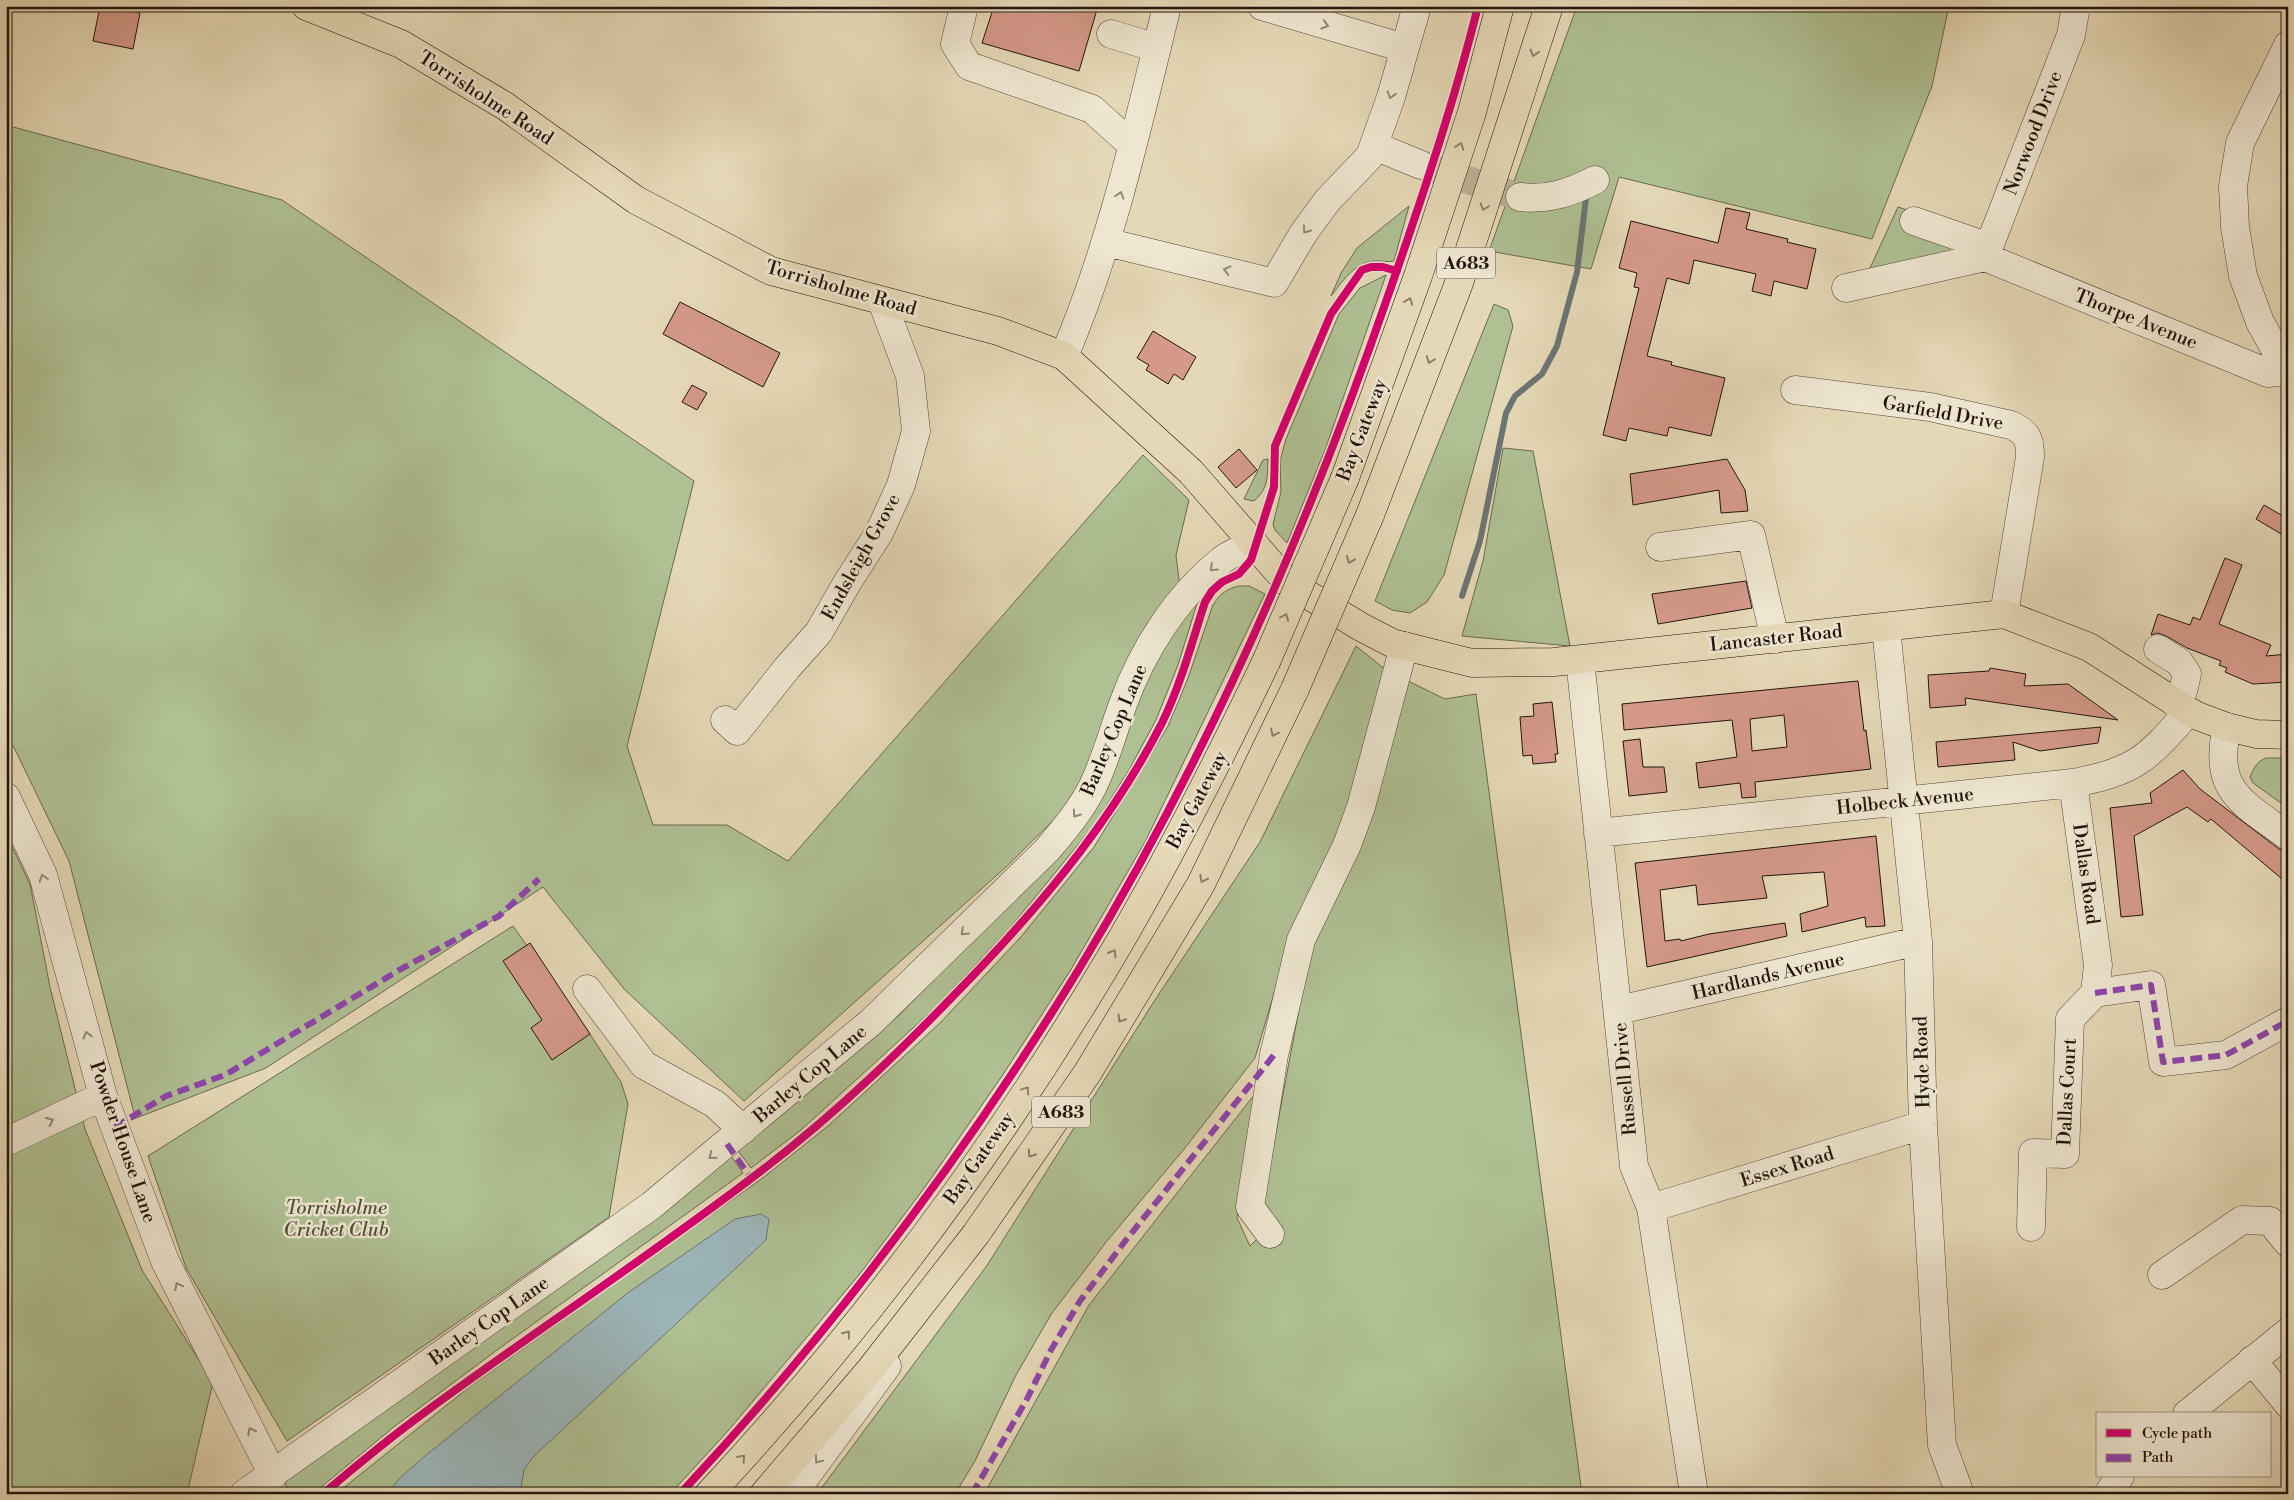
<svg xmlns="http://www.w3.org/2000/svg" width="2294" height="1500" viewBox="0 0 2294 1500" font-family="'Libre Bodoni',serif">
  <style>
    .green { fill: #afc093; stroke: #686a50 }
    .water { fill: #9cb6ba; stroke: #6b7575 }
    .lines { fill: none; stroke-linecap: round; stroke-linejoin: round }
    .stream { stroke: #6b7575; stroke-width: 6 }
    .building { fill: #d49989; stroke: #22140d; fill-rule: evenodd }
    .minor-tunnel { stroke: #beb194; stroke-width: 28; stroke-dasharray: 28 14; stroke-linecap: butt }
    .minor-casing { stroke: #534537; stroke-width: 29 }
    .major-casing { stroke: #22140d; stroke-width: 29 }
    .highway-casing { stroke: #22140d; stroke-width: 29 }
    .minor { stroke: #eee6d0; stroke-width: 28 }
    .major { stroke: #e5d8b6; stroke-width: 28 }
    .highway { stroke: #e5d8b6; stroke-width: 28 }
    .highway-bridge-casing { stroke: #22140d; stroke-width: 29; stroke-linecap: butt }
    .highway-bridge { stroke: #e5d8b6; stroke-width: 28 }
    .quiet { stroke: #8e44ad; stroke-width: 6; stroke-dasharray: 12 6; stroke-linecap: butt }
    .cycleway-casing { stroke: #eee6d0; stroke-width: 11 }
    .cycleway { stroke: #d6006c; stroke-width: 8 }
    .oneway { stroke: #928878 }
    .oneway2 { stroke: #8d806a }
    .labels { text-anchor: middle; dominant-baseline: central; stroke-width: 5; stroke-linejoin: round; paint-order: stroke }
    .shield { fill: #eee6d0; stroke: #5f5348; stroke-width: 1 }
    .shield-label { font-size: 18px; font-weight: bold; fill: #22140d }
    .street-label { font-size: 19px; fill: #22140d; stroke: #eee6d0 }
    .park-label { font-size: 19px; font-style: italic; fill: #53503c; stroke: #eee6d0 }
  </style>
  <rect width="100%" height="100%" fill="#e5d8b6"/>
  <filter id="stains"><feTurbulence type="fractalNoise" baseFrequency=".004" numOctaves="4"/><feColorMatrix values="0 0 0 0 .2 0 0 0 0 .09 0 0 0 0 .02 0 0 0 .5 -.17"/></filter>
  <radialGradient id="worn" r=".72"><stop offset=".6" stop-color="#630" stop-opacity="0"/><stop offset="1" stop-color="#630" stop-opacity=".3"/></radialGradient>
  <path class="green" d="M 1577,6 L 1949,6 L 1932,86 L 1872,239 L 1619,177 L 1591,269 L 1489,251 Z
    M 6,125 L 282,200 L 694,481 L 627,746 L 653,825 L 727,825 L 788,861 L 1143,455 L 1189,500 L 1176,555 L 1180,588 L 1075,799 L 1006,867 L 744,1101 L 624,989 L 543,887 L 266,1068 L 131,1120 L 134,1113 L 69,861 L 6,731 Z
    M 1409,206 L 1394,261 C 1388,263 1381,260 1374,261 C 1354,263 1342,282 1331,296 L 1341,273 L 1357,248 Z
    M 1898,207 L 1907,210 L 1901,226 L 1971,247 L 1871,271 L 1870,268 Z
    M 1386,275 L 1325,450 L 1287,543 L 1275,530 L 1273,524 L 1281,492 L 1280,461 L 1286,439 L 1339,314 L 1360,288 Z
    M 1494,304 L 1508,310 L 1513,326 L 1444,575 L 1427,602 L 1410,613 L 1392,610 L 1375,601 Z
    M 1503,448 L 1533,451 L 1570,646 L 1462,636 L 1483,561 Z
    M 1268,459 C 1267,477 1269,488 1254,501 L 1244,499 L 1263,460 Z
    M 1239,586 L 1249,586 L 1265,594 L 1145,842 L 1070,971 L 1002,1076 L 925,1187 L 859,1275 L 727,1432 L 670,1494 L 336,1494 L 468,1388 L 764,1177 L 828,1126 L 940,1023 L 1020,938 L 1094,847 L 1168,726 L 1188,678 L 1213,605 C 1220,594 1226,589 1239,586 Z
    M 1199,597 L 1178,665 L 1156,720 L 1129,770 L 1095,824 L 1010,928 L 935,1008 L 801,1130 L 751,1168 L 736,1148 L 840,1066 L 898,1016 L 1040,873 L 1134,703 L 1171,632 Z
    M 1356,646 L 1386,670 L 1345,816 L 1291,936 L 1255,1058 L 1185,1148 L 1107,1241 L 1052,1313 L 1016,1375 L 975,1461 L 955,1494 L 817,1494 L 986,1267 L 1153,1003 L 1260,842 Z
    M 1404,679 L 1445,699 L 1476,694 L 1582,1494 L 984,1494 L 1089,1305 L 1258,1090 L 1237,1218 L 1250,1246 L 1276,1220 L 1263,1201 L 1312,940 Z
    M 2266,758 L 2288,758 L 2288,808 L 2253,783 L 2250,777 C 2254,768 2256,762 2266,758 Z
    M 6,834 L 30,884 L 50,987 L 85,1129 L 142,1270 L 213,1382 L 187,1494 L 6,1494 Z
    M 513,926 L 590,1034 L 621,1082 L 628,1104 L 609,1217 L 287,1441 L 186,1268 L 148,1156 Z
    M 730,1155 L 743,1173 L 497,1350 L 395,1426 L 313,1494 L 289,1494 L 283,1477 Z"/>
  <path class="water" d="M 761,1214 L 769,1219 L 766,1240 L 533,1457 L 524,1470 L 520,1494 L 386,1494 L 401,1477 L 425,1456 L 629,1292 L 735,1219 Z"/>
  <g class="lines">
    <path class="stream" d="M 1462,596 L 1480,541 L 1506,413 L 1515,396 L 1542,374 L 1557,346 L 1577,272 L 1586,198"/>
  </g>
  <path class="building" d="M 100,6 L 140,13 L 133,49 L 93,41 Z
    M 994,6 L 1098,6 L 1079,71 L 982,43 Z
    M 1726,208 L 1750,213 L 1746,229 L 1788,239 L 1787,242 L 1816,249 L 1807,289 L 1774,281 L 1771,296 L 1752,291 L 1756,274 L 1694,260 L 1689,284 L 1667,278 L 1647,356 L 1672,362 L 1671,365 L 1725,378 L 1711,436 L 1669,427 L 1667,436 L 1629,428 L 1626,441 L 1603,435 L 1639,288 L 1634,287 L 1637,273 L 1619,268 L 1631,221 L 1718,243 Z
    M 680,302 L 780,353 L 763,387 L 663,334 Z
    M 1153,331 L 1196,357 L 1183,380 L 1174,374 L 1168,384 L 1146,370 L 1149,365 L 1137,358 Z
    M 692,385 L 707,393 L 697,410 L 682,402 Z
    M 1239,449 L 1257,470 L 1236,488 L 1218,467 Z
    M 1727,459 L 1745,490 L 1748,511 L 1721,513 L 1719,490 L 1633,505 L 1630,474 Z
    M 2264,505 L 2288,519 L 2288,538 L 2256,519 Z
    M 2225,558 L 2242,565 L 2219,624 L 2271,645 L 2266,656 L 2288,654 L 2288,682 L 2253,684 L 2225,672 L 2227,668 L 2219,665 L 2221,661 L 2187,648 L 2166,636 L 2158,633 L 2151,635 L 2158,614 L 2190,625 L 2193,617 L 2200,620 Z
    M 1746,581 L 1752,608 L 1658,624 L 1652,594 Z
    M 1990,668 L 2026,674 L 2024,686 L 2068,684 L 2118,720 L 1965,698 L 1966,705 L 1930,708 L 1928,675 L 1989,671 Z
    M 1858,681 L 1864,731 L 1866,730 L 1871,769 L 1755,782 L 1756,797 L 1742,798 L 1740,783 L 1699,788 L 1696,763 L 1737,757 L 1732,720 L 1624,730 L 1622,704 ZM 1784,715 L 1787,747 L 1752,751 L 1750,719 Z
    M 1552,702 L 1558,754 L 1555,754 L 1556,762 L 1533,764 L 1532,755 L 1523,756 L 1520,717 L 1534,716 L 1533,704 Z
    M 2101,727 L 2098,743 L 2040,751 L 2013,742 L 2015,760 L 1938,767 L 1936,742 Z
    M 1640,739 L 1643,767 L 1664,767 L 1667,792 L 1629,796 L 1623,741 Z
    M 2183,770 L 2200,789 L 2279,849 L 2288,851 L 2288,884 L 2211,819 L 2208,822 L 2187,807 L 2134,836 L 2143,915 L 2121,917 L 2110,808 L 2152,803 L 2150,793 Z
    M 1876,836 L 1885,926 L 1866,927 L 1865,917 L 1802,932 L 1800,914 L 1828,906 L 1824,872 L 1762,876 L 1767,898 L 1698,905 L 1696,885 L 1660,890 L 1665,941 L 1680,939 L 1681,941 L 1709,934 L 1785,923 L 1787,936 L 1647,967 L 1635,863 Z
    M 530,943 L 590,1034 L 552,1060 L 531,1028 L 542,1020 L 503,961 Z"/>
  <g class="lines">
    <path class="minor-tunnel" d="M 1421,165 L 1520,197"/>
    <g class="minor-casing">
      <path id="minor" d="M 964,6 L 955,44 L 969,66 L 1092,109 L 1132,145
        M 1262,6 L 1404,48
        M 1111,34 L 1157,48
        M 1375,146 L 1421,165
        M 1520,197 C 1548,200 1570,193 1595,180
        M 1914,221 L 1989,247
        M 1106,242 L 1274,283 L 1303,234 L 1327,201 L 1370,156 L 1391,97 L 1417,6
        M 1985,257 L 2268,373 L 2288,371
        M 1985,257 L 2071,35 L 2076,6
        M 1846,288 L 1985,257
        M 1064,356 C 1112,244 1138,124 1167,6
        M 2287,371 L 2260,322 L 2243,276 L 2235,227 L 2233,186 L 2240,143 L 2288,45
        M 1795,390 L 1930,407 L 2011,425 C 2028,433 2030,439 2030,457 L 2004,614
        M 1660,547 L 1751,535 L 1775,639
        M 1886,628 L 1918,941 L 1923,1125 L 1942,1445 L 1960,1494
        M 2158,649 L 2179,662 L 2187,674 L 2183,691 L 2175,703
        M 1580,660 L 1634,1166 L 1651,1208 L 1694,1494
        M 725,720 L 737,731 L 787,668 L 819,632 L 847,583 L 879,533 L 901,485 L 916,431 L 910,376 L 882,301
        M 2227,727 C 2212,791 2242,802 2288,836
        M 6,797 L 43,875 L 103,1096 L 165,1261 L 273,1475
        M 1598,833 L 2073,783 C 2135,772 2148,758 2188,712
        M 587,989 L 644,1065 L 715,1104 L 743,1130
        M 2095,993 L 2151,985 L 2163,1062 L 2226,1055 L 2288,1021
        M 1619,1010 L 1918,941
        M 6,1142 L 103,1096
        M 1651,1208 L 1923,1125
        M 2031,1227 L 2033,1153 L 2065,1154 L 2070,1019 L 2095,993 L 2098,965 L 2073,783
        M 1270,1234 L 1250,1207 L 1274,1055 L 1301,940 L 1347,845 L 1361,807 L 1404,646
        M 2162,1275 L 2242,1220 L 2270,1221 L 2288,1243
        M 2252,1360 L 2288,1404
        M 2187,1414 L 2288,1332
        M 244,1494 L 652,1205 L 871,1022 L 1047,850 C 1064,830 1081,810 1093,786 C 1106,759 1113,731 1123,704 C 1142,651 1177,596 1221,561 C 1230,553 1244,549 1254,543
        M 793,1494 L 887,1366
        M 2108,1494 L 2120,1476"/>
    </g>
    <g class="major-casing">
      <path id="major" d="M 306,6 L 401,44 L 505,106 L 636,200 L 771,271 L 998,331 L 1064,356 L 1191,472 L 1287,582 L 1361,627 L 1392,643 L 1472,663 L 1554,662 L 2004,614 L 2089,647 L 2195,715 L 2227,727 L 2256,734 L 2288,735"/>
    </g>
    <g class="highway-casing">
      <path id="highway" d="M 1345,478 L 1418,276 L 1472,112 L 1500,6
        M 1370,515 L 1459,283 L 1549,6
        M 709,1494 C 861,1331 997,1149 1111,957 C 1168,861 1218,762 1266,662
        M 764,1494 L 870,1370 L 976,1234 L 1088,1072 L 1201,884 L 1295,689"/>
    </g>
    <use href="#minor" class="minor"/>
    <use href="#major" class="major"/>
    <use href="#highway" class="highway"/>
    <g class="highway-bridge-casing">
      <path id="highway-bridge" d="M 1266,662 L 1345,478
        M 1295,689 L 1370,515"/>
    </g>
    <use href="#highway-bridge" class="highway-bridge"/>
    <path class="quiet" d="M 1267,8 L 1268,6
      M 2095,993 L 2151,985 L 2163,1062 L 2226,1055 L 2288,1021
      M 115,1127 L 166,1096 L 225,1075 L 401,969 L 499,916 L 539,879
      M 727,1144 L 753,1181
      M 972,1494 L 1026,1401 L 1051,1350 L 1080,1301 L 1126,1240 L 1274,1055"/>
    <g class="cycleway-casing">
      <path id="cycleway" d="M 323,1494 C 357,1465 392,1436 428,1410 C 537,1330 650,1256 757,1174 C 839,1112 913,1039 983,965 C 1052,892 1116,813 1162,723 C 1181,684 1192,642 1205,602 L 1212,591 L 1222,582 L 1239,574 L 1251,560 L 1274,487 L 1275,446 L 1331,314 L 1362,270 L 1371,267 L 1383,267 L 1397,271
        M 680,1494 C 830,1333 964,1157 1079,969 C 1208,757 1308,527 1389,293 C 1422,198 1454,103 1478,6"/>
    </g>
    <use href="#cycleway" class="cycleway"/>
  </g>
  <defs><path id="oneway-chevron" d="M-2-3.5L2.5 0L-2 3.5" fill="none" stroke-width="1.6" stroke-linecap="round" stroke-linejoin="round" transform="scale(1.25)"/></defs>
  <g class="oneway">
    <use href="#oneway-chevron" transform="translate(1325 25) rotate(16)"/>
    <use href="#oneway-chevron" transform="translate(1391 95) rotate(107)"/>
    <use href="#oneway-chevron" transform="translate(1120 195) rotate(-74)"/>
    <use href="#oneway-chevron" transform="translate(1306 230) rotate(126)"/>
    <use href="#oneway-chevron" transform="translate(1227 270) rotate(-165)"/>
    <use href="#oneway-chevron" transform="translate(1213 568) rotate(137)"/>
    <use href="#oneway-chevron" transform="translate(1076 814) rotate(126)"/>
    <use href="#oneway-chevron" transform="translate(43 878) rotate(-108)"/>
    <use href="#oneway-chevron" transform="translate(964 932) rotate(136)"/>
    <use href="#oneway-chevron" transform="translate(87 1035) rotate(-105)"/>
    <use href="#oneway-chevron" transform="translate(50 1121) rotate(-25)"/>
    <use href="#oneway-chevron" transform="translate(712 1156) rotate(141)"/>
    <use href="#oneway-chevron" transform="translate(178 1286) rotate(-117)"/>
    <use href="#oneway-chevron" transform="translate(251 1431) rotate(-117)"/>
    <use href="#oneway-chevron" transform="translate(818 1460) rotate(127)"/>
  </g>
  <g class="oneway2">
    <use href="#oneway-chevron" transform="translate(1534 53) rotate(107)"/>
    <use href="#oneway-chevron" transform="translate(1460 146) rotate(-72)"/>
    <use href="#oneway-chevron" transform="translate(1484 207) rotate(108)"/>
    <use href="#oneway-chevron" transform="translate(1409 301) rotate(-70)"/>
    <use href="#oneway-chevron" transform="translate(1430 360) rotate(111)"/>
    <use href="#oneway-chevron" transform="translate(1350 560) rotate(113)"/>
    <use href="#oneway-chevron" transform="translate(1285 617) rotate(-67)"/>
    <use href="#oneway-chevron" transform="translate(1274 733) rotate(116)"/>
    <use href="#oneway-chevron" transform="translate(1203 879) rotate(117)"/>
    <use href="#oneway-chevron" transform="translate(1113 953) rotate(-60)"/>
    <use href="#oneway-chevron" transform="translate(1121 1019) rotate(122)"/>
    <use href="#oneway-chevron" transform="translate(1026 1090) rotate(-56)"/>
    <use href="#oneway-chevron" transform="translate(1031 1154) rotate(125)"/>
    <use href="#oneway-chevron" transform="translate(847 1334) rotate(-51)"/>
    <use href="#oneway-chevron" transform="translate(742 1458) rotate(-49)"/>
  </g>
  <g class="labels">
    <g class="shield">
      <rect x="1437" y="247.5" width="58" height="31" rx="4"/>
      <rect x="1032" y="1096.5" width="58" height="31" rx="4"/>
    </g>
    <g class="shield-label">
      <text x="1466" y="263">A683</text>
      <text x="1061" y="1112">A683</text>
    </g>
    <g class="street-label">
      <text transform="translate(486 98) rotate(33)">Torrisholme Road</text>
      <text transform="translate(2033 133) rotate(-69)">Norwood Drive</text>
      <text transform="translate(841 288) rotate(16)">Torrisholme Road</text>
      <text transform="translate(2136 319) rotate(22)">Thorpe Avenue</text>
      <text transform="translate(1943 413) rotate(10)">Garfield Drive</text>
      <text transform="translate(1362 430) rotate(-69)">Bay Gateway</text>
      <text transform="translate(861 557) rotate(-61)">Endsleigh Grove</text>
      <text transform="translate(1776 638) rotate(-6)">Lancaster Road</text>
      <text transform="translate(1114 730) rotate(-67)">Barley Cop Lane</text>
      <text transform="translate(1197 800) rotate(-62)">Bay Gateway</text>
      <text transform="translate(1905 801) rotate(-6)">Holbeck Avenue</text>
      <text transform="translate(2086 874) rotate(82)">Dallas Road</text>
      <text transform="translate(1768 976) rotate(-13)">Hardlands Avenue</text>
      <text transform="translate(1922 1062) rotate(-92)">Hyde Road</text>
      <text transform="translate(810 1074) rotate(-40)">Barley Cop Lane</text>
      <text transform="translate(1625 1079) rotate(-95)">Russell Drive</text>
      <text transform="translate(2067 1092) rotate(-87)">Dallas Court</text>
      <text transform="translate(123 1142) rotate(71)">Powder House Lane</text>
      <text transform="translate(979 1158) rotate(-55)">Bay Gateway</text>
      <text transform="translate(1787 1167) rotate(-17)">Essex Road</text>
      <text transform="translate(489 1321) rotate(-35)">Barley Cop Lane</text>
    </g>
    <g class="park-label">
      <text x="336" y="1208">Torrisholme<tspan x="336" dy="22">Cricket Club</tspan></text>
    </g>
  </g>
  <rect width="2294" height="1500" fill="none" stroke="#e5d8b6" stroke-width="25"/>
  <rect x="8" y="8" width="2279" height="1485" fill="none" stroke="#22140d" stroke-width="2.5"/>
  <rect x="12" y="12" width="2269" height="1475" fill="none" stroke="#22140d"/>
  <rect x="2096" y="1412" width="175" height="65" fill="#eee6d0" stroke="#9c9282"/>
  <rect x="2106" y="1429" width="25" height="8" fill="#d6006c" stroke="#9c9282"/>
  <text x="2142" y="1438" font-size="15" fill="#22140d">Cycle path</text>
  <rect x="2106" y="1454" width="25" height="8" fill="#8e44ad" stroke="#9c9282"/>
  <text x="2142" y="1462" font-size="15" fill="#22140d">Path</text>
  <rect width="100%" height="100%" filter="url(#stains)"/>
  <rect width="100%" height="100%" fill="url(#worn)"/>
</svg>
